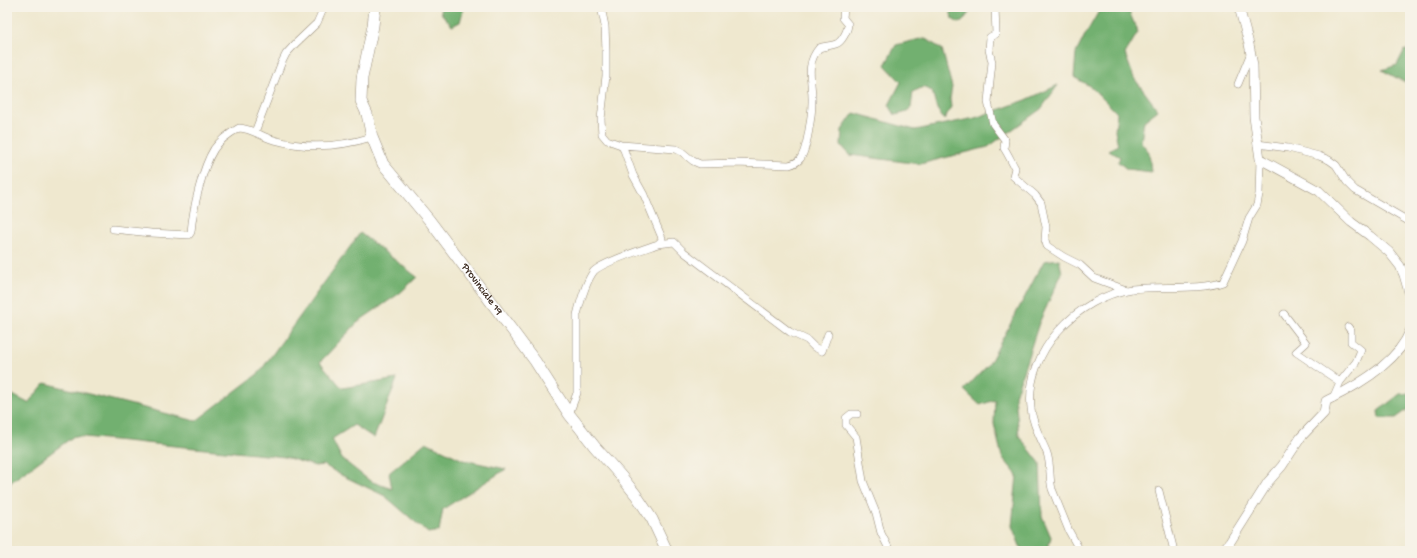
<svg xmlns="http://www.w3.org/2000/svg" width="1417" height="558" viewBox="0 0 1417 558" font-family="'Gochi Hand',sans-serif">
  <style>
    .forest { fill: #72b070; stroke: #566d47 }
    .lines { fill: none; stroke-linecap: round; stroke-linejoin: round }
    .minor-casing { stroke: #958976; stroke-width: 8 }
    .tertiary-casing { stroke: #958976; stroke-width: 10 }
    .primary-casing { stroke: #958976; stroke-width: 12 }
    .minor { stroke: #fff; stroke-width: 7 }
    .tertiary { stroke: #fff; stroke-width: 9 }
    .primary { stroke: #fff; stroke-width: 11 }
    .labels { text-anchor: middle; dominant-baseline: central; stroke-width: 3; stroke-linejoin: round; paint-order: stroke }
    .street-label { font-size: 11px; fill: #3b2a1e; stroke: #f7f3e8 }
  </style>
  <rect width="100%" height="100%" fill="#f7f3e8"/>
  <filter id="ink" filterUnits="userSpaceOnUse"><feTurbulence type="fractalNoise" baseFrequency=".025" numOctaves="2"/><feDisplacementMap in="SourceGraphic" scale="8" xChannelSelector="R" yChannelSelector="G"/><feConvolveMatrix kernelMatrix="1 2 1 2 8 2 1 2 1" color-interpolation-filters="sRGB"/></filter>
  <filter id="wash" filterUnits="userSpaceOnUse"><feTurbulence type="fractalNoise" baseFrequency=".012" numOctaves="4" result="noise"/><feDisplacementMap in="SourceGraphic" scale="16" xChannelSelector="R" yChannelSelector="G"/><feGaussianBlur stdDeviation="0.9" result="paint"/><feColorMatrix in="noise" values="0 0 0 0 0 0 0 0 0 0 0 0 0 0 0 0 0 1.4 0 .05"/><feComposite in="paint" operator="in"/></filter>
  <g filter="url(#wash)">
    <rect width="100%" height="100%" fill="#efe8cf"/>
    <path class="forest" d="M 440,7 L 464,7 L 460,22 L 452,26 L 441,13 Z
      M 951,7 L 970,7 L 972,9 L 962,22 L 959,23 L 952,19 L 950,8 Z
      M 1098,7 L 1127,7 L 1138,32 L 1125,54 L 1134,78 L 1158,110 L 1144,121 L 1141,142 L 1149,152 L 1151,172 L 1127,169 L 1118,162 L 1120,157 L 1108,150 L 1118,145 L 1115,131 L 1117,113 L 1091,87 L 1074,77 L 1076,53 L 1084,37 L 1099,11 Z
      M 924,38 L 942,49 L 952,87 L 950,99 L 951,107 L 944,120 L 937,109 L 932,91 L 923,87 L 913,92 L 911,108 L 904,113 L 895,115 L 889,105 L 901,82 L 885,65 L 896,45 Z
      M 1410,49 L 1410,81 L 1408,84 L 1382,70 L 1397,65 L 1404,51 Z
      M 1058,85 L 1041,109 L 988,147 L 920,164 L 850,155 L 841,145 L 842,130 L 854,113 L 915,130 L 975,118 L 1026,100 Z
      M 360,233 L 417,277 L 400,293 L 359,321 L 320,362 L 342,388 L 397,379 L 374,438 L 354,425 L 332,439 L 342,459 L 370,481 L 392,489 L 389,473 L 426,442 L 463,460 L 506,469 L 443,509 L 439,531 L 428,533 L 385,496 L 339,474 L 324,465 L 315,466 L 285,457 L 74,436 L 11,482 L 7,494 L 7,392 L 28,403 L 45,383 L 196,421 L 259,373 Z
      M 1059,259 L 1062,273 L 1039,323 L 1015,396 L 1019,436 L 1040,463 L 1042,516 L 1051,537 L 1047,551 L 1022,551 L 1012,526 L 1017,475 L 1002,457 L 994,424 L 995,400 L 980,405 L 964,390 L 989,364 L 1044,261 Z
      M 1410,393 L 1410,408 L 1396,418 L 1379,418 L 1378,411 L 1400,394 Z"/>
  </g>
  <g filter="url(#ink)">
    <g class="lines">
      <g class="minor-casing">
        <path id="minor" d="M 995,7 L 996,34 L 990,37 L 989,50 L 992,62 L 988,102 L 993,124 L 1005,140 L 1004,148 C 1008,154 1011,161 1015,168 L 1013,176 L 1035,195 L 1041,203 L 1046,227 L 1045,240 L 1047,246 L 1064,257 L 1080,265 L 1094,278 L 1126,290
          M 1238,84 L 1250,55
          M 255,132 L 281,64 L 286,54 L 296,43 L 317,23 L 324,7
          M 1257,144 L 1288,148 L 1319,156 L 1329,160 L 1336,165 L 1347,182 L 1355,190 L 1410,222
          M 621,145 L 676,149 L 682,152 L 693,161 L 700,164 L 736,163 L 789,165 C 793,164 797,163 800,159 C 807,151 812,113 812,102 C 813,82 804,66 819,48 C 824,46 830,46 836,44 C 842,42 848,30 848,24 L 843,18 L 844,7
          M 113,229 L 151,233 L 189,235 L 191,232 C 193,209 202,168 214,149 C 220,140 230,133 239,128 C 251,128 262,137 274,140 C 306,149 340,147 372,137
          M 658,244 L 674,242 L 684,252 L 790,332 L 807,340 L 814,347 L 822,351 L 828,334
          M 1284,314 L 1306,343 L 1296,352 L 1340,382
          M 1333,398 L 1340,382 L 1356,362 L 1361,350 L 1351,342 L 1351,331 L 1348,327
          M 569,414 L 577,393 L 577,315 C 580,303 586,281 594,271 C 603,262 644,249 658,244 L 661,241 L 662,238 L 644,195 L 633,175 L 624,150 L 621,145 L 607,140 L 602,134 L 601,119 L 606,76 L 606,51 L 605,26 L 601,7
          M 857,414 L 851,414 L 846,418 L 846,425 L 856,437 L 863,481 L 876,513 L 881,533 L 890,551
          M 1159,491 L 1174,551
          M 1080,551 L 1069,531 L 1052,489 C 1049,478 1051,465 1047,453 C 1041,438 1032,424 1031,408 C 1025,351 1078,297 1132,289 C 1159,285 1198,291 1223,282 L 1242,241 L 1249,218 L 1257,205 L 1259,194 L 1260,159"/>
      </g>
      <g class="tertiary-casing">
        <path id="tertiary" d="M 1239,7 L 1249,44 L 1253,65 L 1254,117 L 1260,159 L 1319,191 L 1351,222 L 1370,236 L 1389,252 L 1400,266 L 1404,275 L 1410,296
          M 1222,551 L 1230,542 L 1268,482 L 1282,466 L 1301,437 L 1324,413 L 1326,401 C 1355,387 1398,362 1410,331"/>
      </g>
      <g class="primary-casing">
        <g id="primary">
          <path id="s1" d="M 375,7 L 373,26 L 362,78 L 361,101 L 367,114 L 372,137 L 383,164 L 430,221 L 512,330 L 535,361 L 569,414 L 595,447 L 621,476 L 636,495 L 652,519 L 667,551"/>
        </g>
      </g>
      <use href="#minor" class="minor"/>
      <use href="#tertiary" class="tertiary"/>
      <use href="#primary" class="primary"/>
    </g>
  </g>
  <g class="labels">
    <g class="street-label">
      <text stroke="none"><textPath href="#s1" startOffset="322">Provinciale 19</textPath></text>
    </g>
  </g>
  <rect width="1417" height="558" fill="none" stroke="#f7f3e8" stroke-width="24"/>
</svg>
